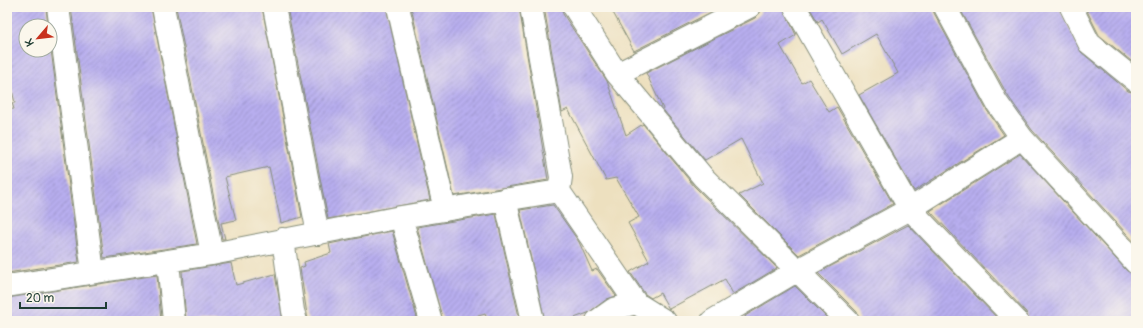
<svg xmlns="http://www.w3.org/2000/svg" width="1143" height="328" viewBox="0 0 1143 328" font-family="Pangolin,sans-serif">
  <style>
    .building { fill: url(#building-hatch) }
    .lines { fill: none; stroke-linecap: round; stroke-linejoin: round }
    .minor-casing { stroke: #868e7a; stroke-width: 24 }
    .minor { stroke: #fff; stroke-width: 22 }
  </style>
  <defs>
    <pattern id="building-hatch" width="6" height="6" patternUnits="userSpaceOnUse"><rect width="6" height="6" fill="#b8aeef"/><path d="M-1 1l2-2M0 6l6-6M5 7l2-2" fill="none" stroke="#958fc2"/></pattern>
  </defs>
  <rect width="100%" height="100%" fill="#fbf7ec"/>
  <filter id="ink" filterUnits="userSpaceOnUse"><feTurbulence type="fractalNoise" baseFrequency=".025" numOctaves="2"/><feDisplacementMap in="SourceGraphic" scale="8" xChannelSelector="R" yChannelSelector="G"/><feConvolveMatrix kernelMatrix="1 2 1 2 8 2 1 2 1" color-interpolation-filters="sRGB"/></filter>
  <filter id="wash" filterUnits="userSpaceOnUse"><feTurbulence type="fractalNoise" baseFrequency=".012" numOctaves="4" result="noise"/><feDisplacementMap in="SourceGraphic" scale="16" xChannelSelector="R" yChannelSelector="G"/><feGaussianBlur stdDeviation="0.9" result="paint"/><feColorMatrix in="noise" values="0 0 0 0 0 0 0 0 0 0 0 0 0 0 0 0 0 1.4 0 .05"/><feComposite in="paint" operator="in"/></filter>
  <g filter="url(#wash)">
    <rect width="100%" height="100%" fill="#ede0bf"/>
    <g id="blocks">
      <path class="building" d="M 7,7 L 46,7 L 48,26 L 26,26 L 26,50 L 50,50 L 50,42 L 79,262 L 7,273 L 7,110 L 14,109 L 12,103 L 15,103 L 7,69 Z
        M 71,7 L 151,7 L 197,244 L 104,258 Z
        M 176,7 L 262,7 L 302,217 L 281,223 L 269,167 L 225,177 L 236,220 L 221,223 L 225,239 L 222,239 Z
        M 287,7 L 386,7 L 430,200 L 328,219 Z
        M 411,7 L 519,7 L 548,180 L 454,196 Z
        M 544,7 L 562,7 L 563,14 L 607,81 L 626,135 L 643,124 L 694,186 L 777,268 L 733,294 L 725,279 L 669,309 L 660,293 L 651,298 L 645,294 L 630,272 L 649,261 L 628,223 L 639,217 L 616,178 L 606,180 L 568,109 L 562,112 Z
        M 610,7 L 721,7 L 634,51 Z
        M 761,7 L 783,7 L 796,35 L 780,45 L 802,83 L 809,79 L 829,112 L 837,107 L 893,204 L 799,255 L 739,195 L 763,183 L 741,139 L 705,160 L 664,111 L 646,73 L 755,18 L 760,13 Z
        M 809,7 L 933,7 L 934,13 L 986,109 L 1004,135 L 914,191 L 859,95 L 898,73 L 876,34 L 842,54 L 822,19 L 818,22 Z
        M 959,7 L 1059,7 L 1081,52 L 1128,91 L 1136,93 L 1136,244 L 1032,130 L 1008,96 Z
        M 1085,7 L 1136,7 L 1136,65 L 1099,35 Z
        M 1020,154 L 1127,271 L 1136,275 L 1136,321 L 1029,321 L 1026,312 L 930,211 Z
        M 553,205 L 579,242 L 592,271 L 597,269 L 616,296 L 607,299 L 588,313 L 566,321 L 545,321 L 520,210 Z
        M 496,214 L 520,321 L 488,321 L 485,314 L 462,321 L 443,321 L 417,227 Z
        M 908,225 L 1000,321 L 860,321 L 857,312 L 818,273 Z
        M 392,231 L 418,321 L 308,321 L 300,268 L 305,266 L 304,262 L 331,253 L 329,244 Z
        M 231,263 L 236,285 L 275,274 L 283,321 L 186,321 L 182,271 Z
        M 157,275 L 161,321 L 7,321 L 7,298 Z
        M 795,286 L 830,321 L 747,321 L 745,316 Z"/>
    </g>
  </g>
  <g filter="url(#ink)">
    <use href="#blocks" fill-opacity="0" stroke="#868e7a" stroke-width="1"/>
    <g class="lines">
      <g class="minor-casing">
        <path id="minor" d="M 58,7 L 93,272
          M 163,7 L 212,254
          M 274,7 L 318,234
          M 398,7 L 445,210
          M 531,7 L 561,177 L 559,191 L 636,303 L 665,321
          M 574,7 L 617,74 L 703,177 L 848,321
          M 795,7 L 910,209 L 1017,321
          M 945,7 L 997,103 L 1022,138 L 1136,263
          M 1071,7 L 1089,43 L 1136,81
          M 617,74 L 749,7
          M 505,199 L 533,321
          M 401,217 L 431,321
          M 283,239 L 293,311 L 296,321
          M 168,262 L 174,321
          M 7,286 L 212,254 L 401,217 L 559,191
          M 597,321 L 614,309 L 636,303
          M 712,321 L 798,270 L 910,209 L 1022,138"/>
      </g>
      <use href="#minor" class="minor"/>
    </g>
  </g>
  <rect width="1143" height="328" fill="none" stroke="#fbf7ec" stroke-width="24"/>
  <g transform="translate(38 38) rotate(242)"><circle r="19" fill="#fbf7ec" stroke="#a3ada2"/>
  <path d="M0-3L7 15L0 10L-7 15Z" fill="#c8321e"/>
  <text y="-6" font-size="11" font-weight="bold" text-anchor="middle" fill="#1f3d34">K</text>
  </g>
  <path d="M20 302v6h86v-6" fill="none" stroke="#1f3d34" stroke-width="2"/>
  <text x="26" y="302" font-size="12" fill="#1f3d34" stroke="#fbf7ec" stroke-width="3" paint-order="stroke">20 m</text>
</svg>
